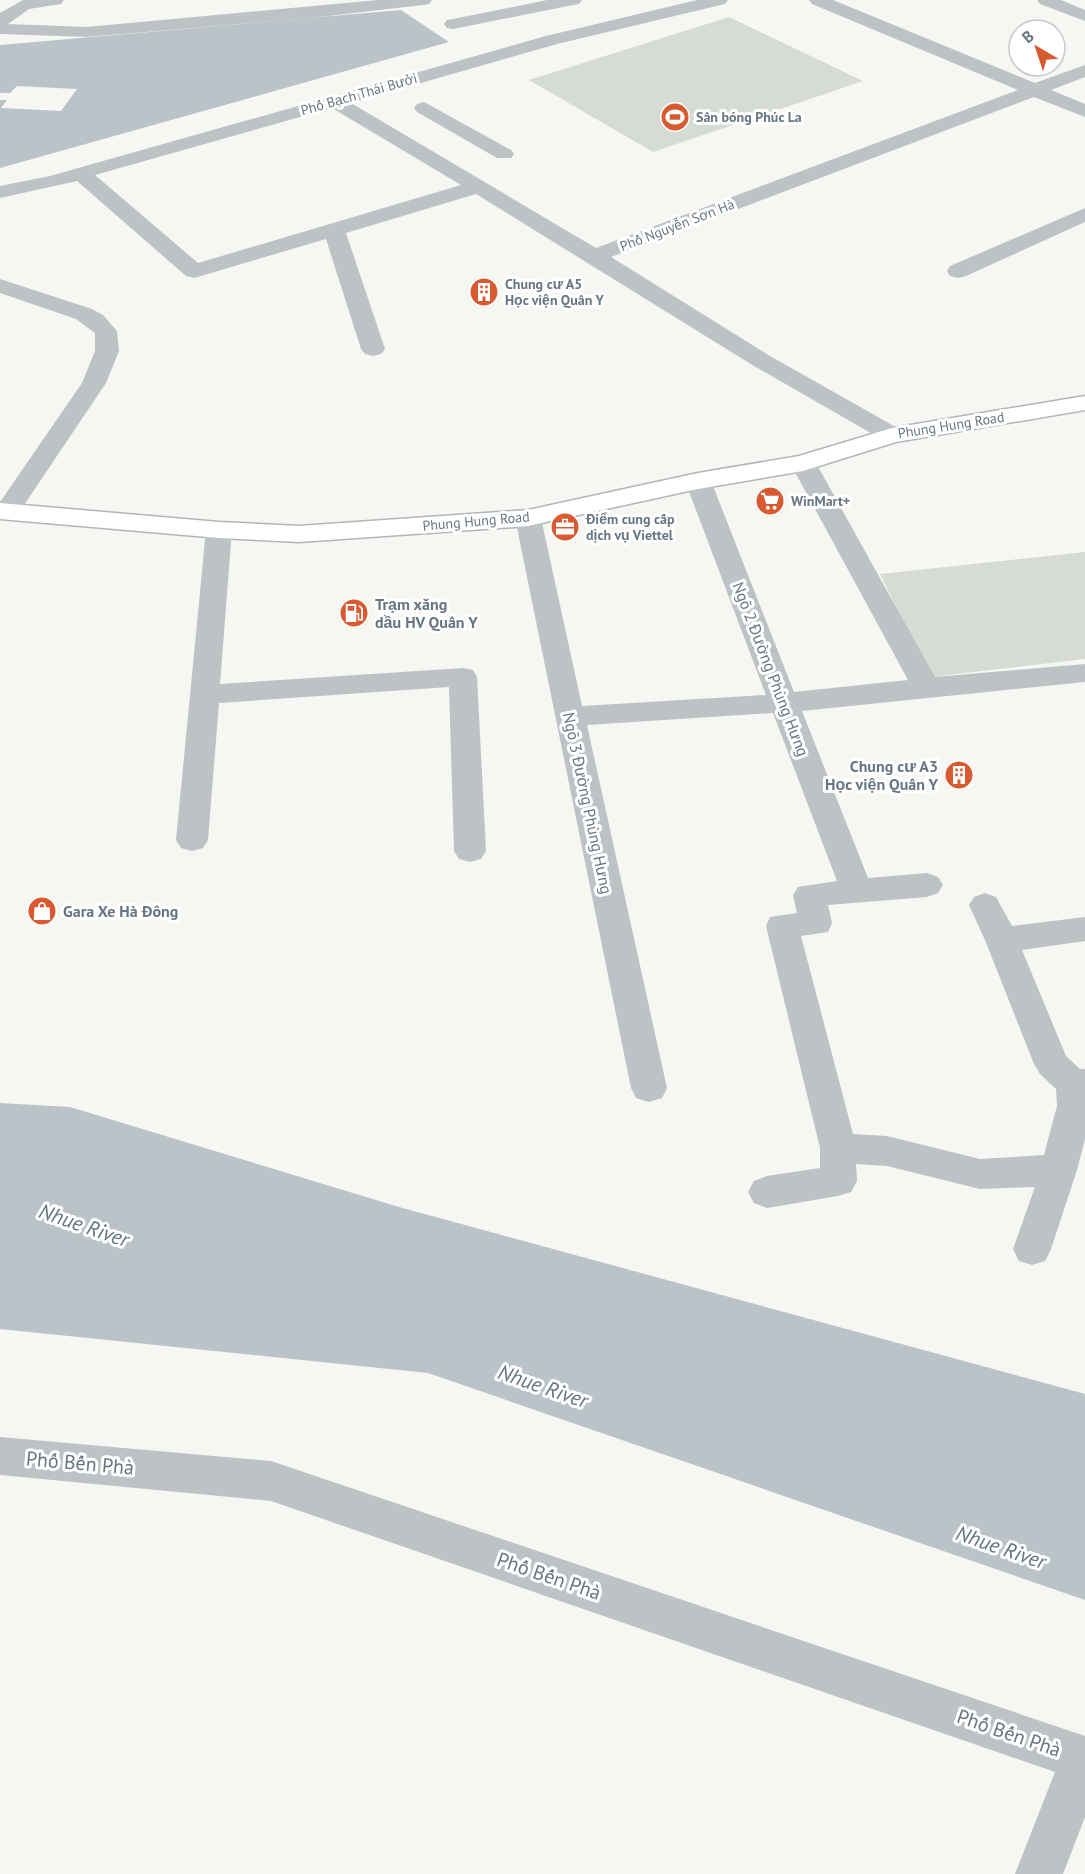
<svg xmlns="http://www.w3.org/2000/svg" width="1085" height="1874" viewBox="0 0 1085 1874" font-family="'PT Sans',sans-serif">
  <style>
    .green { fill: #d6dbd3 }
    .water { fill: #b9c3c8 }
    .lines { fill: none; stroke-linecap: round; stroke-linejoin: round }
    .major-casing { stroke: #b1b6ba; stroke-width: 3 }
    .minor { fill: #bdc2c5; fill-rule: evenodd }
    .major { fill: #fff; fill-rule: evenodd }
    .labels { text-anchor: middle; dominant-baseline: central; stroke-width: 6; stroke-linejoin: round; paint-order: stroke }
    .far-street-label { font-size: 14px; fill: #677683; stroke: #fff }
    .far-poi-label { font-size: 14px; font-weight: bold; fill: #677683; stroke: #fff; text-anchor: start }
    .poi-label { font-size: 16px; font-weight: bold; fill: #677683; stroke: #fff; text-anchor: start }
    .street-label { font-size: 16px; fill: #677683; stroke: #fff }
    .near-street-label { font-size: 20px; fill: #677683; stroke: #fff }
    .near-water-label { font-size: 21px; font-style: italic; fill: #63777f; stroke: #fff }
  </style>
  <rect width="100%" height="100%" fill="#f6f6f3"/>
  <path class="green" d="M 729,17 L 863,81 L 653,152 L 529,80 Z
    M 1085,552 L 1085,659 L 931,677 L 880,574 Z"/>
  <path class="water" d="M 401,10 L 449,42 L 0,168 L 0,100 L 7,100 L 1,108 L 61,111 L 77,89 L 17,86 L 10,93 L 0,93 L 0,45 Z
    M 0,1103 L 70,1107 L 399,1207 L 1085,1394 L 1085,1600 L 428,1373 L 0,1329 Z"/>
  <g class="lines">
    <g class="major-casing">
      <path id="major" d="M 1085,396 L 1085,410 L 896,442 L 803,471 L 698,489 L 528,526 L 299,542 L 219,538 L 0,519 L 0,503 L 219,522 L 299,526 L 528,510 L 698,473 L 799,456 L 892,428 Z"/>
    </g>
    <path class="minor" d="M 23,0 L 64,0 L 61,4 L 29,9 L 8,24 L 87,27 L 378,0 L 432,0 L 429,4 L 423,5 L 311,18 L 87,37 L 0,34 L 0,13 Z
      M 547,0 L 582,0 L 579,4 L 573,5 L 453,29 L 447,28 L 444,24 L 447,20 L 453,19 Z
      M 697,0 L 728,0 L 725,4 L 557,44 L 351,103 L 596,248 L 1018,90 L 812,4 L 809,0 L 833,0 L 1035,83 L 1085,65 L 1085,77 L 1051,90 L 1085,104 L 1085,117 L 1034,97 L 611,257 L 770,356 L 901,430 L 904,435 L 901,440 L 892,442 L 883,440 L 754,366 L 476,194 L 346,233 L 385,349 L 381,354 L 373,356 L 365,354 L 361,349 L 326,239 L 194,278 L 186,276 L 77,181 L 0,198 L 0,186 L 50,176 L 546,36 ZM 332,108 L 461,185 L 198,263 L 95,175 Z
      M 1037,0 L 1061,0 L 1085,10 L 1085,21 L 1040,4 Z
      M 424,102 L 511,150 L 514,154 L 511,158 L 497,158 L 417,112 L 414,108 L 417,104 Z
      M 1085,208 L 1085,222 L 966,276 L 958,278 L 950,276 L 947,271 L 950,266 Z
      M 0,279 L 92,309 L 103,315 L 117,331 L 119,351 L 106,383 L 16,517 L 7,519 L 0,517 L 0,502 L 82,383 L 95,351 L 95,333 L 76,319 L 0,293 Z
      M 803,455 L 812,458 L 816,463 L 935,677 L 1085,664 L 1085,682 L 802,711 L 868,878 L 927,873 L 938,877 L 943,885 L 938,893 L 927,897 L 828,905 L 832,923 L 828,932 L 801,936 L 853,1134 L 887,1136 L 980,1159 L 1044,1155 L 1057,1106 L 1056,1089 L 1040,1074 L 1034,1064 L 985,940 L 969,905 L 974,897 L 985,893 L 996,897 L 1012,926 L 1085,917 L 1085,941 L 1022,950 L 1066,1056 L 1080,1069 L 1085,1069 L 1085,1139 L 1077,1170 L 1051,1249 L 1045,1261 L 1032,1265 L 1019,1261 L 1013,1249 L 1035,1187 L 980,1189 L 887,1166 L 856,1164 L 857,1181 L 851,1192 L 838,1196 L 767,1208 L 754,1203 L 748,1192 L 754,1181 L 767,1176 L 820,1168 L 820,1148 L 766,926 L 770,917 L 797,913 L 793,895 L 798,887 L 837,881 L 773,713 L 587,725 L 667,1088 L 662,1098 L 649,1102 L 636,1098 L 631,1088 L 515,518 L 519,512 L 528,510 L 537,512 L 541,518 L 582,706 L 766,695 L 685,481 L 689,476 L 698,473 L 707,476 L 711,481 L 794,692 L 908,680 L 790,463 L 794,458 Z
      M 219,522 L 228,524 L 232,530 L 220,684 L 463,668 L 473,670 L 477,677 L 486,851 L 481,859 L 470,862 L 459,859 L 454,851 L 449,687 L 219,703 L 208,840 L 203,848 L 192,851 L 181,848 L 176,840 L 206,530 L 210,524 Z
      M 0,1437 L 271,1461 L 1085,1736 L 1085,1817 L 1063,1874 L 1015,1874 L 1055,1772 L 271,1501 L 0,1475 Z"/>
    <use href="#major" class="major"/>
  </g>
  <defs>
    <g id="stadium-disc" transform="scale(1.5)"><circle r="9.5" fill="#d85a31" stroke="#fff"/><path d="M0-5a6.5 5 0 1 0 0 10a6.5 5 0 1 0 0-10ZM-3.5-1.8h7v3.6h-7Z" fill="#fff"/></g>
    <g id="building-disc" transform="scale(1.5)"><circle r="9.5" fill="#d85a31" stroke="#fff"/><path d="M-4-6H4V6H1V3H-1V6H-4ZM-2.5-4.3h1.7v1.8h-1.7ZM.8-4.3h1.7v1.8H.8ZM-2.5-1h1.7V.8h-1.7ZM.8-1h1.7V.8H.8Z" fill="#fff"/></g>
    <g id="supermarket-disc" transform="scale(1.5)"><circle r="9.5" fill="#d85a31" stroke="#fff"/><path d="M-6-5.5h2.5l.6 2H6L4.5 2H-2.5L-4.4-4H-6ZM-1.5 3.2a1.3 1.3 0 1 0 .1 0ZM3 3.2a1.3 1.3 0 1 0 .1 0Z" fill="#fff"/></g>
    <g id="office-disc" transform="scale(1.5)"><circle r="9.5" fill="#d85a31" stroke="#fff"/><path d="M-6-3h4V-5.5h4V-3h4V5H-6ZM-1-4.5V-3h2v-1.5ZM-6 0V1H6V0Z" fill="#fff"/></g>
    <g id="fuel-disc" transform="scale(1.5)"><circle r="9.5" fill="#d85a31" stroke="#fff"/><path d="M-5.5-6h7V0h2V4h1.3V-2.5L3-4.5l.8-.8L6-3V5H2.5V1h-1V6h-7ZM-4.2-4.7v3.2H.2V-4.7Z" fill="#fff"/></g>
    <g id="shop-disc" transform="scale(1.5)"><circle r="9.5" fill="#d85a31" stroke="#fff"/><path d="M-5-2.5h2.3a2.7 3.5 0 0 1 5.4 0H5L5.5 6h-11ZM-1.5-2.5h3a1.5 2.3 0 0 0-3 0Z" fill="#fff"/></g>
  </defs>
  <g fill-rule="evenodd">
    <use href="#stadium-disc" x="675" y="117"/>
    <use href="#building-disc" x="484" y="292"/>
    <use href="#supermarket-disc" x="770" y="501"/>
    <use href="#office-disc" x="565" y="527"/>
    <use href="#fuel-disc" x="354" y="613"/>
    <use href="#building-disc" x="959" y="775"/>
    <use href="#shop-disc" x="42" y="911"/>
  </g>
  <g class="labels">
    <g class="far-street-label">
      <text transform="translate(359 94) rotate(-16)">Phố Bạch Thái Bưởi</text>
      <text transform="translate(677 225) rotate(-21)">Phố Nguyễn Sơn Hà</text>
      <text transform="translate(951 425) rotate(-9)">Phung Hung Road</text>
      <text transform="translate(476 521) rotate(-5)">Phung Hung Road</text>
    </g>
    <g class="far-poi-label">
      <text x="696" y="117">Sân bóng Phúc La</text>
      <text x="505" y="284">Chung cư A5<tspan x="505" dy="16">Học viện Quân Y</tspan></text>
      <text x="791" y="501">WinMart+</text>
      <text x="586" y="519">Điểm cung cấp<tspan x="586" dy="16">dịch vụ Viettel</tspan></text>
    </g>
    <g class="poi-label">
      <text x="375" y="604">Trạm xăng<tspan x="375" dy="18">dầu HV Quân Y</tspan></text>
      <text x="938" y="766" text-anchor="end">Chung cư A3<tspan x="938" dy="18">Học viện Quân Y</tspan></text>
      <text x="63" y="911">Gara Xe Hà Đông</text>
    </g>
    <g class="street-label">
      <text transform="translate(771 669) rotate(69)">Ngõ 2 Đường Phùng Hưng</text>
      <text transform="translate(588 803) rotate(78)">Ngõ 3 Đường Phùng Hưng</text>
    </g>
    <g class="near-street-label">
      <text transform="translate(80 1463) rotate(5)">Phố Bến Phà</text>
      <text transform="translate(549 1576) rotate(19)">Phố Bến Phà</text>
      <text transform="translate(1009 1733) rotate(19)">Phố Bến Phà</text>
    </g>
    <g class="near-water-label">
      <text transform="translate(84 1225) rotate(19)">Nhue River</text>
      <text transform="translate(543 1386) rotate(19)">Nhue River</text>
      <text transform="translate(1001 1547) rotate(19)">Nhue River</text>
    </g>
  </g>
  <g transform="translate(1037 48) rotate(321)"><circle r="28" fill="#ffffff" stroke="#c2c8cd" stroke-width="1.5"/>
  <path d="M0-4.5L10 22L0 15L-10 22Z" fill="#d85a31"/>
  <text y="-9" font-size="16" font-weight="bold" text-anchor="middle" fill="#677683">B</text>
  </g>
</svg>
